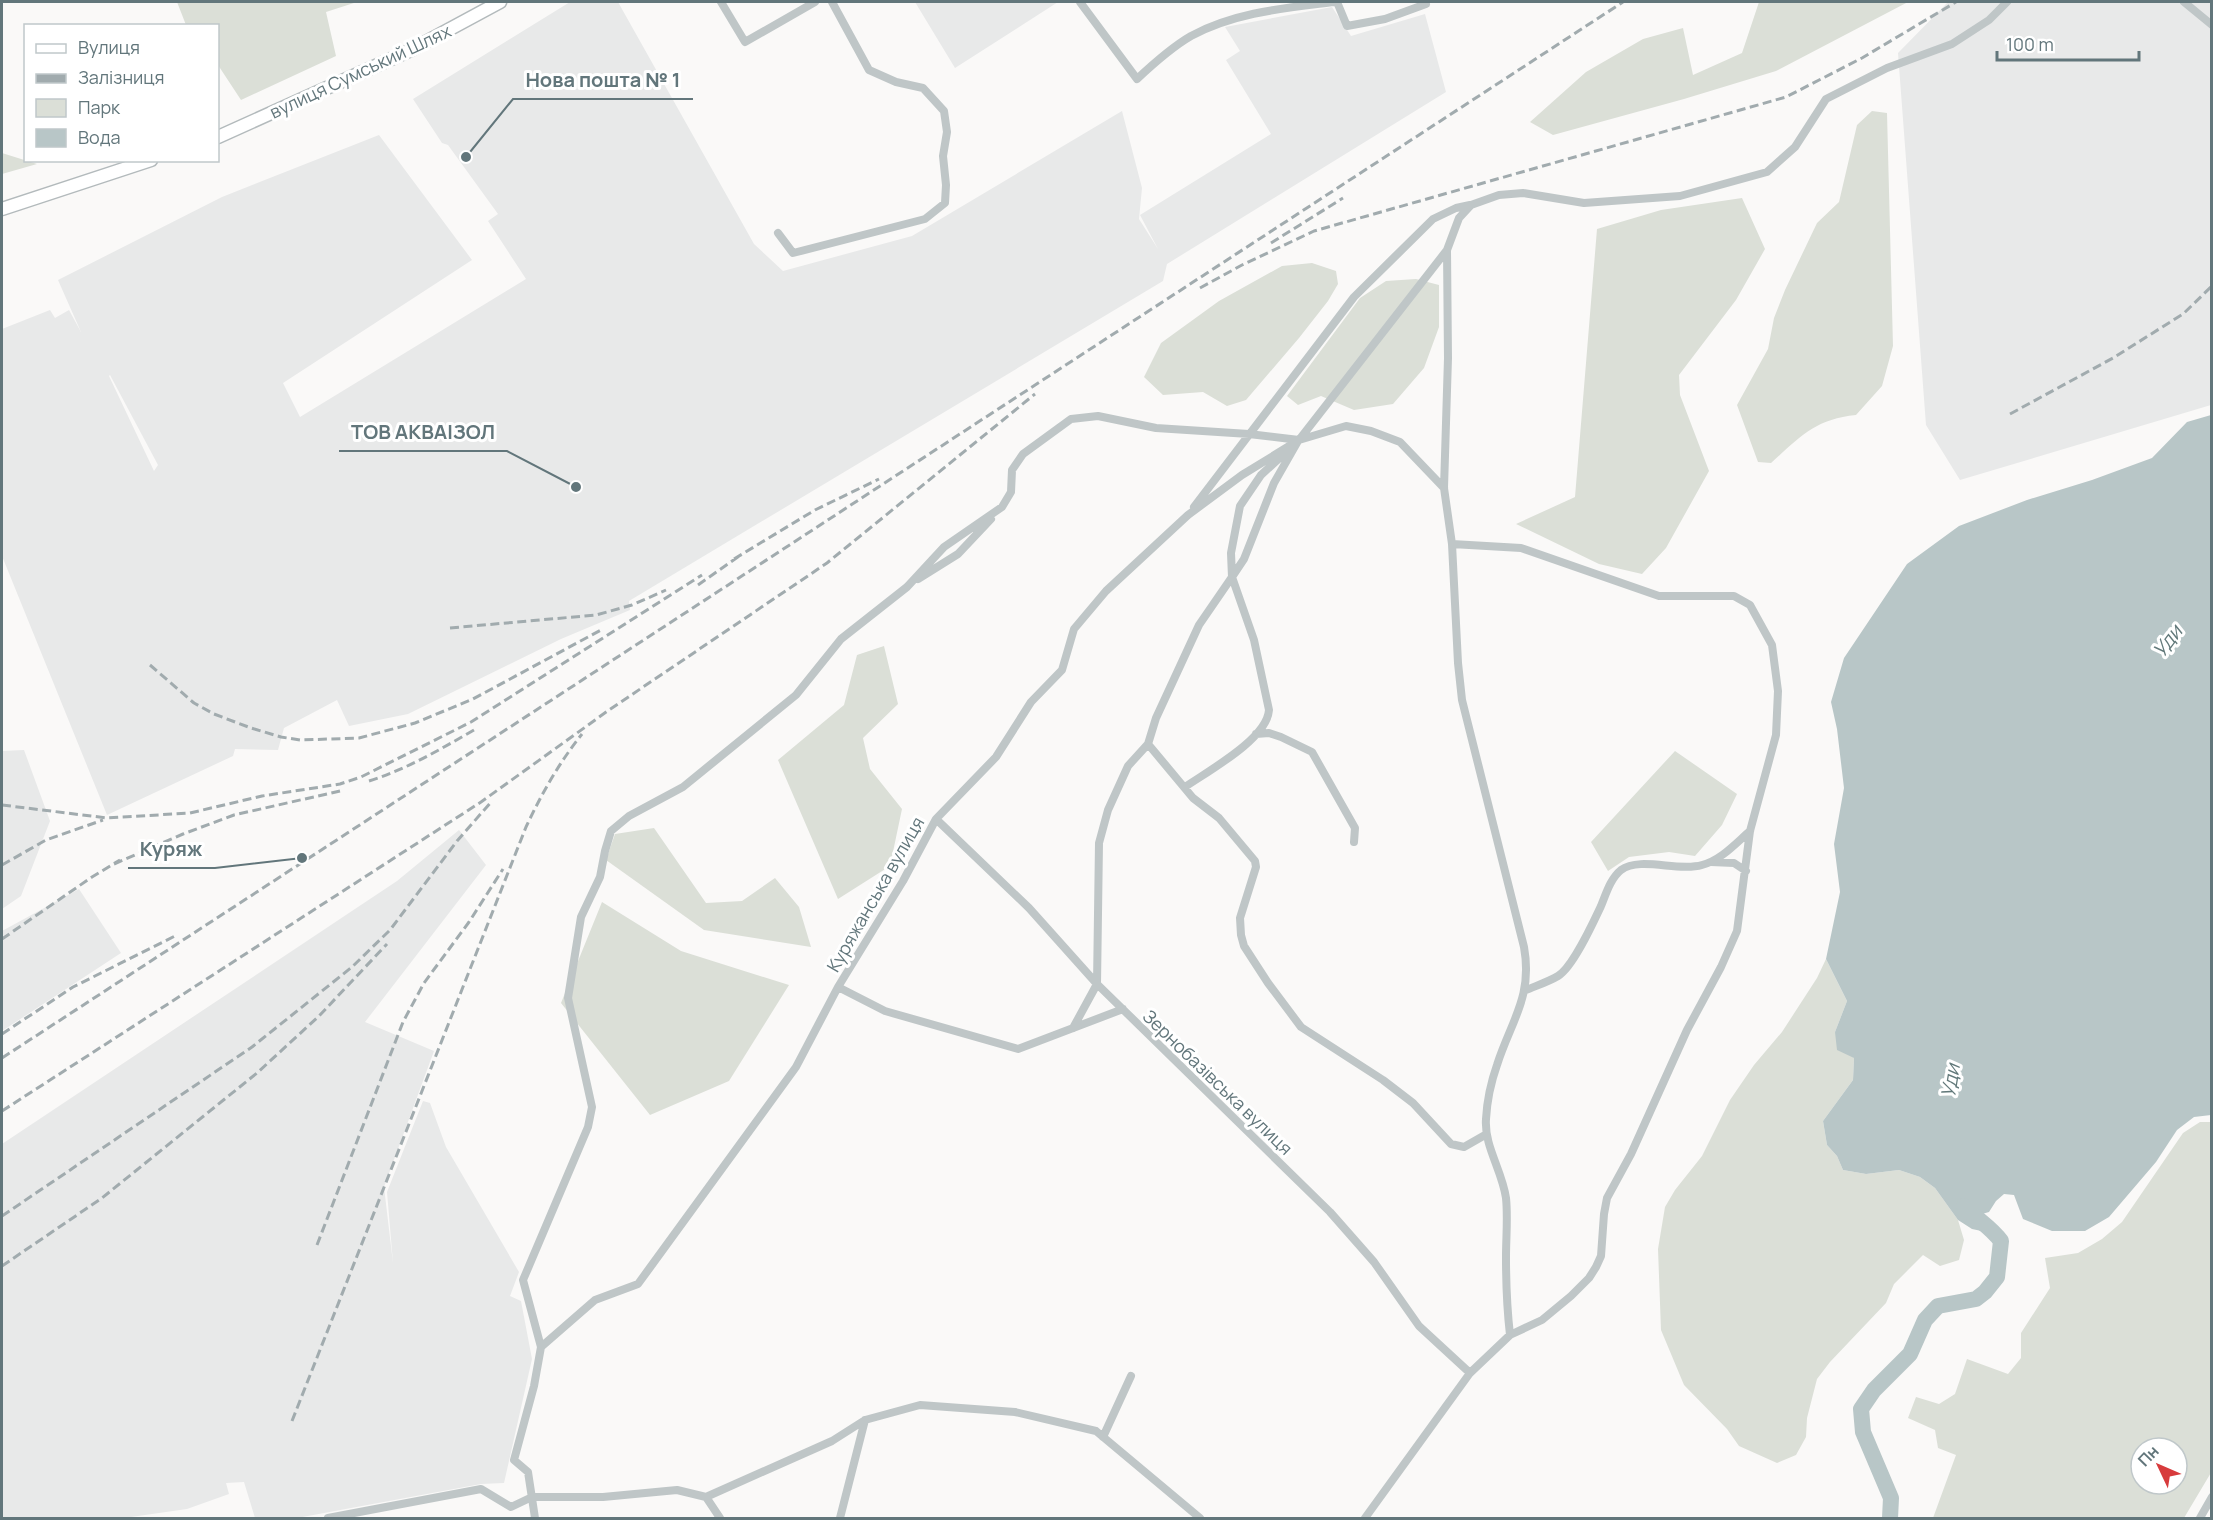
<svg xmlns="http://www.w3.org/2000/svg" width="2213" height="1520" viewBox="0 0 2213 1520" font-family="Manrope,sans-serif">
  <style>
    .built { fill: #e8e9e9; fill-rule: evenodd }
    .green { fill: #dbdfd7; fill-rule: evenodd }
    .water { fill: #b8c6c7 }
    .lines { fill: none; stroke-linecap: round; stroke-linejoin: round }
    .river { stroke: #b8c6c7; stroke-width: 16 }
    .primary-casing { stroke: #b3babc; stroke-width: 15 }
    .minor { stroke: #bfc6c7; stroke-width: 8 }
    .primary { stroke: #fff; stroke-width: 12 }
    .rail { stroke: #a1abae; stroke-width: 3; stroke-dasharray: 9 4.5; stroke-linecap: butt }
    .labels { text-anchor: middle; dominant-baseline: central; stroke-width: 6; stroke-linejoin: round; paint-order: stroke }
    .street-label { font-size: 18px; fill: #62767b; stroke: #fff }
    .water-label { font-size: 20px; font-style: italic; fill: #62797a; stroke: #fff }
    .leader { fill: none; stroke: #62767b; stroke-width: 2 }
    .callout-dot { fill: #62767b; stroke: #fff; stroke-width: 2 }
    .callout-label { font-size: 20px; text-anchor: middle; font-weight: bold; fill: #62767b; stroke: #fff; stroke-width: 6; stroke-linejoin: round; paint-order: stroke }
  </style>
  <rect width="100%" height="100%" fill="#faf9f8"/>
  <path class="built" d="M 570,2 L 618,2 L 754,244 L 783,271 L 912,236 L 1122,111 L 1142,188 L 1139,219 L 1158,249 L 1140,215 L 1271,134 L 1226,60 L 1240,51 L 1225,27 L 1332,7 L 1351,36 L 1425,14 L 1446,92 L 1167,264 L 1163,281 L 629,601 L 630,610 L 561,639 L 408,714 L 349,726 L 337,700 L 284,728 L 278,750 L 235,749 L 233,756 L 107,815 L 2,556 L 2,329 L 50,310 L 55,318 L 69,310 L 81,332 L 58,280 L 222,197 L 379,135 L 472,260 L 283,383 L 300,417 L 526,279 L 488,221 L 498,214 L 448,145 L 442,143 L 413,99 ZM 110,375 L 158,465 L 154,471 L 109,376 Z
    M 915,2 L 1058,2 L 955,68 Z
    M 1948,2 L 2211,2 L 2211,405 L 1960,480 L 1926,425 L 1898,53 Z
    M 24,750 L 50,821 L 21,896 L 2,909 L 2,751 Z
    M 459,830 L 486,865 L 365,1022 L 434,1051 L 384,1187 L 393,1263 L 387,1192 L 423,1101 L 430,1103 L 446,1147 L 519,1272 L 510,1296 L 521,1301 L 532,1359 L 504,1483 L 481,1484 L 297,1518 L 255,1518 L 244,1482 L 226,1483 L 229,1494 L 187,1509 L 124,1518 L 2,1518 L 2,1144 L 397,881 Z
    M 79,889 L 121,953 L 2,1031 L 2,931 Z"/>
  <path class="green" d="M 177,2 L 357,2 L 326,12 L 336,56 L 241,100 L 218,65 L 218,26 L 186,25 Z
    M 1759,2 L 1908,2 L 1776,71 L 1684,99 L 1553,135 L 1530,122 L 1586,72 L 1643,39 L 1683,28 L 1693,75 L 1742,53 Z
    M 1872,111 L 1887,113 L 1893,346 L 1882,386 L 1856,415 C 1815,419 1800,437 1771,463 L 1758,462 L 1737,405 L 1768,349 L 1774,318 L 1785,290 L 1817,223 L 1839,202 L 1857,125 Z
    M 2,153 L 37,164 L 2,174 Z
    M 1742,198 L 1765,249 L 1736,300 L 1679,375 L 1680,395 L 1709,471 L 1666,548 L 1642,574 L 1599,564 L 1516,524 L 1575,497 L 1597,229 L 1661,210 Z
    M 1312,263 L 1336,271 L 1338,284 L 1328,301 L 1299,338 L 1246,400 L 1227,406 L 1203,392 L 1163,395 L 1144,377 L 1161,343 L 1219,301 L 1282,266 Z
    M 1416,279 L 1439,285 L 1439,327 L 1424,368 L 1393,404 L 1354,410 L 1321,396 L 1298,405 L 1287,396 L 1360,298 L 1386,281 Z
    M 884,646 L 898,704 L 863,738 L 870,769 L 902,809 L 890,866 L 838,899 L 778,760 L 844,705 L 857,655 Z
    M 1675,751 L 1737,794 L 1722,825 L 1695,856 L 1669,852 L 1629,857 L 1608,871 L 1591,842 Z
    M 654,828 L 706,903 L 742,901 L 775,878 L 799,907 L 811,947 L 704,930 L 606,860 L 615,834 Z
    M 602,902 L 681,951 L 789,985 L 729,1081 L 650,1115 L 561,1003 Z
    M 1826,959 L 1847,1001 L 1835,1032 L 1854,1058 L 1853,1080 L 1823,1121 L 1827,1145 L 1837,1156 L 1843,1170 L 1866,1174 L 1899,1170 L 1920,1177 L 1935,1188 L 1958,1220 L 1964,1240 L 1959,1260 L 1940,1266 L 1923,1255 L 1894,1284 L 1886,1303 L 1830,1362 L 1817,1379 L 1807,1418 L 1806,1437 L 1796,1455 L 1777,1463 L 1739,1446 L 1727,1429 L 1684,1385 L 1661,1330 L 1658,1249 L 1665,1207 L 1675,1190 L 1702,1156 L 1730,1100 L 1754,1065 L 1782,1032 L 1817,978 Z
    M 2200,1122 L 2212,1122 L 2212,1471 L 2184,1518 L 1933,1518 L 1956,1455 L 1938,1448 L 1935,1430 L 1908,1418 L 1916,1397 L 1939,1404 L 1955,1394 L 1967,1359 L 2008,1374 L 2021,1358 L 2021,1333 L 2050,1288 L 2045,1258 L 2078,1253 L 2102,1239 L 2122,1222 L 2183,1133 ZM 2141,1448 L 2177,1448 L 2177,1484 L 2141,1484 Z"/>
  <path class="water" d="M 2211,415 L 2211,1115 L 2194,1117 L 2177,1130 L 2156,1162 L 2109,1217 L 2085,1231 L 2052,1231 L 2023,1219 L 2014,1195 L 2004,1194 L 1996,1201 L 1989,1212 L 1975,1216 L 1991,1233 L 1972,1229 L 1958,1220 L 1935,1188 L 1920,1177 L 1899,1170 L 1866,1174 L 1843,1170 L 1837,1156 L 1827,1145 L 1823,1121 L 1853,1080 L 1854,1058 L 1837,1050 L 1835,1032 L 1847,1001 L 1826,959 L 1840,892 L 1834,844 L 1844,788 L 1837,729 L 1831,702 L 1844,658 L 1907,564 L 1959,526 L 2027,500 L 2092,480 L 2152,458 L 2187,422 Z"/>
  <g class="lines">
    <path class="river" d="M 1890,1518 L 1891,1498 L 1863,1432 L 1861,1409 L 1874,1390 L 1910,1354 L 1925,1320 L 1938,1306 L 1976,1299 L 1985,1292 L 1997,1277 L 2001,1241 C 1991,1227 1976,1219 1964,1206"/>
    <g class="primary-casing">
      <path id="primary" d="M 218,137 L 411,50 L 500,2
        M 2,209 L 151,160"/>
    </g>
    <path class="minor" d="M 721,2 L 745,42 L 815,2
      M 1080,2 L 1137,79 C 1153,64 1172,47 1191,36 C 1235,12 1286,8 1334,2
      M 1337,2 L 1347,26 L 1385,19 L 1426,4
      M 2184,2 L 2212,25
      M 778,233 L 793,253 L 925,219 L 945,203 L 946,185 L 943,156 L 947,132 L 944,111 L 923,88 L 896,82 L 869,70 L 832,2
      M 1194,507 L 1354,297 L 1433,219 L 1456,208 L 1470,205
      M 918,579 L 958,554 L 991,519
      M 1256,734 L 1269,733 L 1281,737 L 1312,752 L 1355,828 L 1354,842
      M 1148,744 L 1193,798 L 1219,818 L 1255,861 L 1256,867 L 1240,918 L 1241,935 L 1244,946 L 1268,983 L 1301,1027 L 1383,1080 L 1413,1103 L 1451,1144 L 1464,1147 L 1485,1135
      M 1185,787 C 1208,771 1267,739 1269,710 L 1254,640 L 1232,577 L 1244,559 L 1274,483 L 1298,441
      M 936,819 L 1029,908 L 1097,984 L 1330,1212 L 1374,1262 L 1419,1326 L 1470,1373
      M 1711,862 L 1734,863 L 1746,871
      M 838,987 L 885,1011 L 1018,1049 L 1123,1009
      M 1524,991 C 1535,986 1548,982 1558,976 C 1573,967 1593,923 1601,906 C 1606,894 1610,879 1621,870 C 1640,856 1678,872 1702,865 C 1721,860 1735,844 1750,831
      M 1073,1028 L 1097,984 L 1099,843 L 1108,810 L 1128,766 L 1148,744 L 1156,718 L 1199,625 L 1232,577 L 1231,553 L 1240,506 L 1261,475 L 1285,453
      M 1510,1335 C 1507,1309 1506,1283 1506,1257 C 1506,1238 1508,1217 1506,1198 C 1502,1170 1484,1146 1486,1119 C 1487,1101 1491,1082 1497,1065 C 1511,1021 1533,997 1524,947 L 1462,700 L 1458,663 L 1452,544 L 1444,488 L 1448,358 L 1447,250 L 1459,218 L 1471,205 L 1499,195 L 1523,193 L 1584,203 L 1680,196 L 1767,172 L 1795,147 L 1826,99 L 1887,68 L 1952,44 L 1989,20 L 2007,2
      M 541,1347 L 523,1280 L 588,1127 L 592,1107 L 568,998 L 581,917 L 600,877 L 605,851 L 611,831 L 629,816 L 683,787 L 796,695 L 841,639 L 907,587 L 944,547 L 1002,507 L 1011,492 L 1012,470 L 1023,454 L 1071,419 L 1098,416 L 1156,428 L 1249,434 L 1299,440 L 1346,426 L 1371,431 L 1400,442 L 1444,488
      M 1103,1437 L 1131,1376
      M 706,1497 L 720,1518
      M 328,1518 L 481,1489 L 511,1507 L 532,1497 L 603,1497 L 677,1490 L 706,1497 L 832,1441 L 865,1420 L 920,1405 L 1015,1412 L 1096,1431 L 1200,1518
      M 535,1518 L 528,1472 L 514,1460 L 534,1386 L 541,1347 L 595,1300 L 638,1284 L 796,1067 L 838,987 L 903,881 L 936,819 L 996,757 L 1031,702 L 1062,670 L 1074,629 L 1106,591 L 1188,515 L 1242,475 L 1299,440 L 1447,250
      M 840,1518 L 865,1420
      M 1365,1518 L 1470,1373 L 1510,1335 L 1542,1320 L 1571,1296 L 1589,1278 L 1596,1267 L 1601,1256 L 1604,1214 L 1607,1198 L 1631,1154 L 1687,1030 L 1721,967 L 1737,931 L 1750,831 L 1776,735 L 1778,691 L 1772,645 L 1750,605 L 1734,596 L 1659,596 L 1521,548 L 1452,544
      M 2200,1518 L 2212,1497"/>
    <use href="#primary" class="primary"/>
    <path class="rail" d="M 1271,243 L 1343,198
      M 1200,288 L 1242,265 L 1314,231 L 1786,97 L 1862,58 L 1956,2
      M 2010,414 L 2113,358 L 2183,314 L 2212,286
      M 734,559 L 815,510 L 879,479
      M 698,585 L 742,554
      M 450,628 L 596,615 L 632,605 L 666,590
      M 150,665 L 194,703 L 214,714 L 251,728 L 281,737 L 300,740 L 359,738 L 415,723 L 473,699 L 601,630
      M 369,781 C 407,769 439,750 474,730
      M 2,805 L 107,818 L 190,813 L 262,796 L 340,784 L 361,777 L 471,722 L 702,575
      M 114,864 L 183,834 L 234,815 L 340,791
      M 2,865 L 46,840 L 103,820
      M 2,939 L 92,877 L 120,860
      M 2,1034 L 73,987 L 175,936
      M 2,1058 L 1623,2
      M 2,1111 L 481,802 L 609,710 L 827,563 L 1035,394
      M 2,1216 L 252,1047 L 352,967 L 390,930 L 457,841 L 492,801
      M 317,1245 L 403,1022 L 424,983 L 469,922 L 503,869
      M 2,1266 L 102,1198 L 257,1073 L 319,1016 L 387,944
      M 292,1421 L 526,827 C 542,793 559,763 582,734"/>
  </g>
  <g class="labels">
    <g class="street-label">
      <text transform="translate(360 71) rotate(-25)">вулиця Сумський Шлях</text>
      <text transform="translate(875 894) rotate(-60)">Куряжанська вулиця</text>
      <text transform="translate(1218 1082) rotate(44)">Зернобазівська вулиця</text>
    </g>
    <g class="water-label">
      <text transform="translate(2167 641) rotate(-53)">Уди</text>
      <text transform="translate(1950 1081) rotate(-81)">Уди</text>
    </g>
  </g>
  <path class="leader" d="M466 157L513 99H693M576 487L507 451H339M302 858L215 868H128"/>
  <g class="callout-dot">
    <circle cx="466" cy="157" r="6"/>
    <circle cx="576" cy="487" r="6"/>
    <circle cx="302" cy="858" r="6"/>
  </g>
  <g class="callout-label">
    <text x="603" y="87">Нова пошта № 1</text>
    <text x="423" y="439">ТОВ АКВАІЗОЛ</text>
    <text x="171" y="856">Куряж</text>
  </g>
  <rect width="2213" height="1520" fill="none" stroke="#62767b" stroke-width="6"/>
  <rect x="24" y="24" width="195" height="138" fill="#ffffff" stroke="#c0c8ca" stroke-width="1.5"/>
  <rect x="36" y="44" width="30" height="9" fill="#ffffff" stroke="#c0c8ca" stroke-width="1.5"/>
  <text x="78" y="54" font-size="18" fill="#62767b">Вулиця</text>
  <rect x="36" y="74" width="30" height="9" fill="#a1abae" stroke="#c0c8ca" stroke-width="1.5"/>
  <text x="78" y="84" font-size="18" fill="#62767b">Залізниця</text>
  <rect x="36" y="99" width="30" height="18" fill="#dbdfd7" stroke="#c0c8ca" stroke-width="1.5"/>
  <text x="78" y="114" font-size="18" fill="#62767b">Парк</text>
  <rect x="36" y="129" width="30" height="18" fill="#b8c6c7" stroke="#c0c8ca" stroke-width="1.5"/>
  <text x="78" y="144" font-size="18" fill="#62767b">Вода</text>
  <g transform="translate(2159 1466) rotate(314)"><circle r="28" fill="#ffffff" stroke="#c0c8ca" stroke-width="1.5"/>
  <path d="M0-4.5L10 22L0 15L-10 22Z" fill="#d73b3c"/>
  <text y="-9" font-size="16" font-weight="bold" text-anchor="middle" fill="#62767b">Пн</text>
  </g>
  <path d="M1997 51v9h142v-9" fill="none" stroke="#62767b" stroke-width="3"/>
  <text x="2006" y="51" font-size="18" fill="#62767b" stroke="#ffffff" stroke-width="4.5" paint-order="stroke">100 m</text>
</svg>
